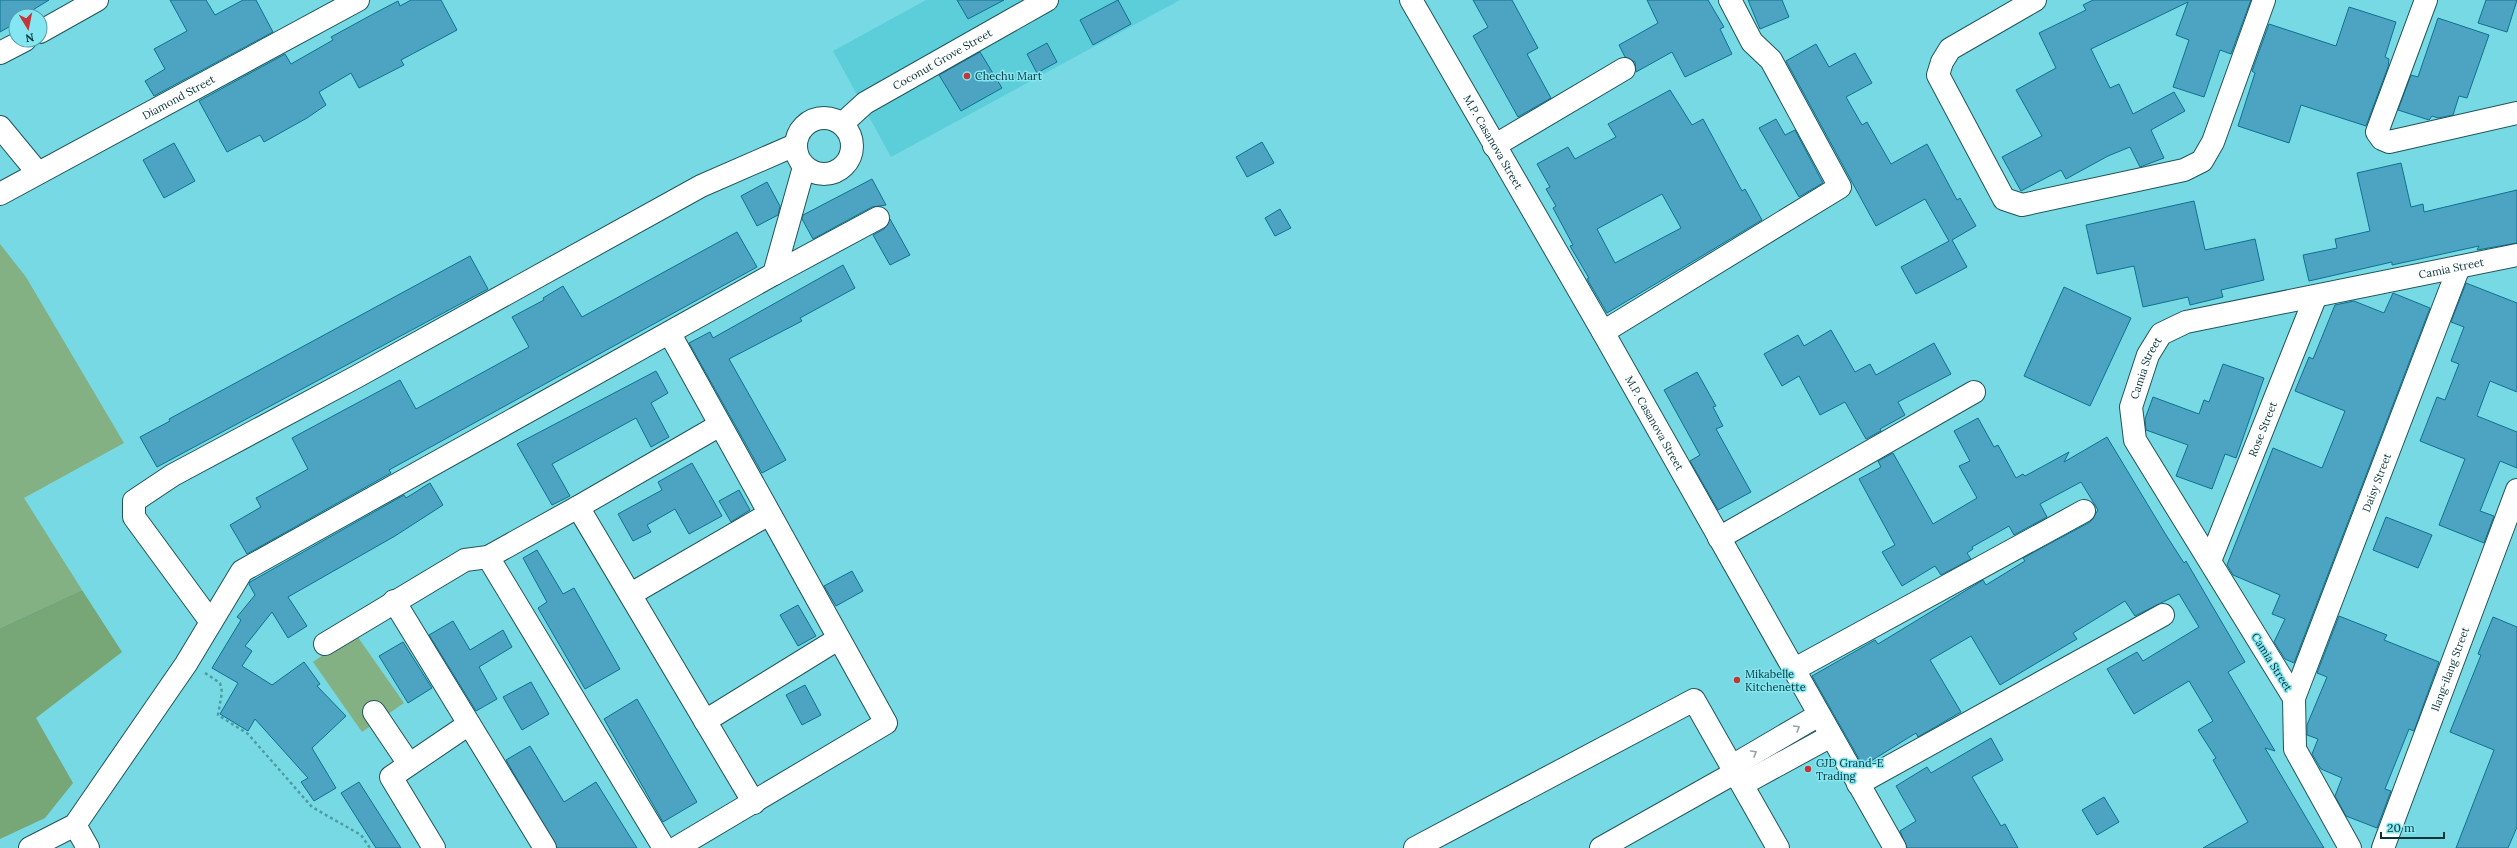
<svg xmlns="http://www.w3.org/2000/svg" width="2517" height="848" viewBox="0 0 2517 848" font-family="Lora,serif">
  <style>
    .built { fill: #5cceda }
    .green { fill: #84b183 }
    .forest { fill: #77a677 }
    .building { fill: #4da3c2; stroke: #0e7290; fill-rule: evenodd }
    .lines { fill: none; stroke-linecap: round; stroke-linejoin: round }
    .minor-casing { stroke: #21565b; stroke-width: 24 }
    .path { stroke: #4d9ca4; stroke-width: 2.5; stroke-dasharray: 3 3; stroke-linecap: butt }
    .minor { stroke: #fff; stroke-width: 22 }
    .oneway { stroke: #8fa4a6 }
    .poi-dot { fill: #c53538; stroke: #83e6f0; stroke-width: 1.5 }
    .labels { text-anchor: middle; dominant-baseline: central; stroke-width: 3; stroke-linejoin: round; paint-order: stroke }
    .street-label { font-size: 11px; fill: #073539; stroke: #83e6f0 }
    .poi-label { font-size: 11px; fill: #073539; stroke: #83e6f0; text-anchor: start }
  </style>
  <rect width="100%" height="100%" fill="#76d9e3"/>
  <path class="built" d="M 926,0 L 1180,0 L 891,157 L 833,51 Z"/>
  <path class="green" d="M 0,244 L 26,277 L 124,443 L 24,498 L 82,590 L 0,628 Z
    M 355,633 L 404,703 L 362,732 L 313,662 Z"/>
  <path class="forest" d="M 82,590 L 122,652 L 36,718 L 73,783 L 45,818 L 0,839 L 0,628 Z"/>
  <path class="building" d="M 0,0 L 49,0 L 23,16 L 16,16 L 16,23 L 0,32 Z
    M 170,0 L 206,0 L 215,15 L 243,0 L 256,0 L 273,32 L 154,96 L 145,81 L 165,69 L 154,49 L 187,31 Z
    M 411,0 L 441,0 L 457,30 L 401,60 L 404,65 L 359,88 L 351,73 L 319,92 L 326,105 L 307,118 L 264,142 L 260,135 L 227,152 L 199,101 L 285,54 L 291,64 L 333,40 L 331,37 L 375,13 L 398,1 L 400,6 Z
    M 957,0 L 1004,0 L 968,19 Z
    M 1118,0 L 1131,24 L 1093,45 L 1080,20 Z
    M 1473,0 L 1512,0 L 1538,48 L 1527,54 L 1551,98 L 1518,117 L 1473,36 L 1488,27 Z
    M 1647,0 L 1708,0 L 1724,27 L 1720,29 L 1732,54 L 1685,77 L 1672,52 L 1636,72 L 1635,62 L 1625,57 L 1619,45 L 1658,23 Z
    M 1748,0 L 1782,0 L 1789,17 L 1760,29 Z
    M 2093,0 L 2251,0 L 2231,54 L 2220,50 L 2204,97 L 2173,87 L 2189,40 L 2176,35 L 2188,2 L 2091,49 L 2110,88 L 2119,84 L 2133,114 L 2174,92 L 2185,111 L 2151,130 L 2164,158 L 2140,167 L 2130,147 L 2108,156 L 2066,179 L 2061,170 L 2021,191 L 2002,157 L 2042,136 L 2016,90 L 2056,68 L 2039,33 L 2086,10 L 2083,5 Z
    M 2486,0 L 2517,0 L 2507,32 L 2478,23 Z
    M 2349,7 L 2396,22 L 2385,57 L 2389,59 L 2388,67 L 2366,126 L 2301,105 L 2289,143 L 2238,126 L 2255,73 L 2252,71 L 2269,24 L 2336,46 Z
    M 2438,18 L 2489,35 L 2467,98 L 2459,96 L 2453,115 L 2438,118 L 2432,116 L 2429,120 L 2398,110 L 2411,75 L 2418,77 Z
    M 1047,43 L 1057,62 L 1037,73 L 1027,54 Z
    M 1816,44 L 1829,67 L 1855,53 L 1872,83 L 1846,97 L 1862,125 L 1867,122 L 1891,164 L 1927,144 L 1957,200 L 1960,198 L 1976,226 L 1952,240 L 1967,267 L 1916,294 L 1901,267 L 1949,241 L 1925,199 L 1876,226 L 1786,61 Z
    M 980,52 L 1002,88 L 961,111 L 939,75 Z
    M 1670,90 L 1692,125 L 1703,119 L 1742,191 L 1745,189 L 1762,220 L 1607,313 L 1587,279 L 1589,278 L 1570,246 L 1573,245 L 1553,208 L 1556,206 L 1546,189 L 1550,187 L 1537,164 L 1568,147 L 1575,159 L 1616,137 L 1608,124 ZM 1662,194 L 1681,228 L 1615,263 L 1597,229 Z
    M 1776,119 L 1785,135 L 1795,130 L 1823,183 L 1799,197 L 1759,128 Z
    M 1262,142 L 1274,163 L 1247,177 L 1236,157 Z
    M 174,143 L 195,181 L 164,198 L 143,160 Z
    M 2401,163 L 2411,207 L 2423,204 L 2424,212 L 2517,190 L 2517,243 L 2477,250 L 2479,246 L 2392,265 L 2392,262 L 2309,281 L 2303,255 L 2337,248 L 2335,239 L 2370,231 L 2357,173 Z
    M 872,179 L 886,205 L 872,207 L 813,239 L 802,219 L 803,215 Z
    M 767,182 L 780,206 L 778,215 L 757,226 L 741,196 Z
    M 2194,201 L 2205,250 L 2255,239 L 2264,280 L 2221,290 L 2223,297 L 2190,305 L 2188,297 L 2143,307 L 2134,266 L 2097,274 L 2086,225 Z
    M 1280,209 L 1291,228 L 1275,236 L 1265,218 Z
    M 890,219 L 910,255 L 890,265 L 873,235 L 884,229 Z
    M 737,232 L 757,267 L 389,470 L 391,473 L 247,554 L 230,525 L 261,507 L 256,498 L 308,469 L 292,438 L 400,380 L 416,409 L 529,347 L 512,317 L 544,300 L 543,298 L 563,286 L 582,317 Z
    M 470,256 L 488,289 L 157,467 L 140,437 L 170,421 L 169,419 Z
    M 843,265 L 855,288 L 800,318 L 802,321 L 729,359 L 786,460 L 762,473 L 689,343 L 710,332 L 713,338 Z
    M 2466,283 L 2517,303 L 2517,392 L 2490,381 L 2477,416 L 2517,432 L 2517,468 L 2500,461 L 2480,511 L 2494,516 L 2484,543 L 2439,525 L 2465,459 L 2420,441 L 2437,397 L 2445,400 L 2459,364 L 2451,361 L 2464,327 L 2451,322 Z
    M 2064,287 L 2131,318 L 2090,406 L 2024,376 Z
    M 2393,293 L 2430,308 L 2294,663 L 2285,659 L 2274,642 L 2285,619 L 2272,614 L 2280,595 L 2233,575 L 2227,565 L 2273,448 L 2322,468 L 2345,411 L 2295,391 L 2309,357 L 2313,359 L 2335,305 L 2354,301 L 2384,313 Z
    M 1831,330 L 1855,372 L 1870,364 L 1876,375 L 1934,343 L 1951,374 L 1898,402 L 1905,415 L 1880,429 L 1881,431 L 1866,439 L 1845,402 L 1820,415 L 1799,376 L 1782,386 L 1764,354 L 1798,335 L 1804,346 Z
    M 2223,364 L 2264,378 L 2236,458 L 2225,454 L 2212,489 L 2176,476 L 2188,445 L 2146,430 L 2145,419 L 2153,397 L 2199,414 L 2204,400 L 2209,402 Z
    M 656,371 L 668,393 L 651,403 L 669,437 L 651,447 L 636,418 L 552,464 L 570,496 L 552,505 L 517,444 Z
    M 1697,372 L 1716,406 L 1713,407 L 1723,426 L 1716,429 L 1751,492 L 1718,510 L 1690,461 L 1700,455 L 1664,390 Z
    M 1978,418 L 1994,447 L 1998,445 L 2016,478 L 2023,474 L 2025,476 L 2069,452 L 2064,462 L 2107,437 L 2166,535 L 2184,563 L 2186,561 L 2245,662 L 2228,672 L 2275,751 L 2265,748 L 2324,848 L 2203,848 L 2248,822 L 2213,760 L 2216,758 L 2198,730 L 2213,721 L 2189,681 L 2134,714 L 2107,669 L 2137,652 L 2143,661 L 2199,627 L 2179,594 L 2135,616 L 2125,601 L 2073,633 L 2077,639 L 2000,685 L 1971,636 L 1930,660 L 1961,712 L 1918,737 L 1916,733 L 1863,766 L 1812,676 L 1875,640 L 1878,644 L 1983,580 L 1986,585 L 2025,561 L 2023,558 L 2090,522 L 2098,510 L 2081,482 L 2040,504 L 2047,517 L 2014,535 L 2009,526 L 1972,547 L 1973,549 L 1967,553 L 1971,559 L 1941,575 L 1935,566 L 1902,586 L 1882,552 L 1895,545 L 1859,479 L 1881,467 L 1878,461 L 1893,453 L 1933,524 L 1977,498 L 1959,466 L 1970,461 L 1954,431 Z
    M 692,463 L 722,516 L 689,534 L 675,509 L 647,525 L 651,532 L 633,541 L 618,514 L 662,490 L 658,482 Z
    M 430,483 L 443,505 L 395,536 L 288,597 L 307,626 L 288,638 L 272,612 L 245,646 L 252,651 L 242,666 L 272,685 L 304,662 L 320,684 L 317,686 L 346,716 L 312,748 L 336,788 L 314,801 L 301,782 L 308,778 L 255,719 L 248,731 L 220,714 L 238,683 L 212,668 L 241,620 L 237,617 L 255,595 L 249,584 L 250,582 L 404,495 L 406,498 Z
    M 739,490 L 750,510 L 731,522 L 719,501 Z
    M 2386,517 L 2432,535 L 2418,568 L 2373,550 Z
    M 537,550 L 563,594 L 574,588 L 620,669 L 585,689 L 538,608 L 547,602 L 523,558 Z
    M 852,571 L 863,591 L 836,606 L 824,586 Z
    M 798,605 L 816,636 L 798,646 L 780,615 Z
    M 2339,616 L 2387,635 L 2384,640 L 2439,662 L 2414,731 L 2409,729 L 2385,789 L 2391,791 L 2377,828 L 2346,816 L 2335,796 L 2342,778 L 2321,769 L 2312,754 L 2318,739 L 2307,735 L 2307,725 L 2327,677 L 2317,673 Z
    M 2493,617 L 2517,627 L 2517,827 L 2508,848 L 2456,848 L 2494,750 L 2450,732 L 2481,655 L 2478,654 Z
    M 453,621 L 470,650 L 503,630 L 512,647 L 479,667 L 497,699 L 476,711 L 429,635 Z
    M 403,642 L 432,688 L 408,703 L 379,656 Z
    M 531,682 L 549,714 L 522,730 L 503,697 Z
    M 805,685 L 821,715 L 802,725 L 786,695 Z
    M 637,699 L 697,802 L 663,822 L 604,719 Z
    M 1991,738 L 2003,760 L 1972,777 L 2001,826 L 2005,824 L 2018,848 L 1907,848 L 1900,831 L 1916,821 L 1896,786 L 1927,767 L 1931,773 Z
    M 530,746 L 564,802 L 596,782 L 637,848 L 557,848 L 506,760 Z
    M 359,782 L 401,848 L 376,848 L 341,793 Z
    M 2104,797 L 2119,822 L 2097,835 L 2082,810 Z"/>
  <g class="lines">
    <g class="minor-casing">
      <g id="minor">
        <path id="s1" d="M 1411,0 L 1603,332 L 1895,848"/>
        <path d="M 2035,0 L 1950,49 L 1942,62 L 1938,75 L 2004,199 L 2022,205 L 2184,170 L 2202,161 L 2213,142 L 2264,0"/>
        <path d="M 2426,0 L 2377,132 L 2382,139 L 2389,142 L 2517,113"/>
        <path d="M 40,32 L 97,0"/>
        <path d="M 0,53 L 25,40"/>
        <circle cx="824" cy="146" r="28"/>
        <path id="s2" d="M 842,124 L 865,103 L 1047,0"/>
        <path d="M 0,127 L 38,173"/>
        <path d="M 1494,146 L 1624,69"/>
        <path id="s3" d="M 0,194 L 358,0"/>
        <path d="M 774,274 L 878,218"/>
        <path d="M 1603,332 L 1840,187 L 1771,60 L 1752,42 L 1730,0"/>
        <path d="M 670,334 L 886,723 L 676,848"/>
        <path d="M 578,507 L 754,803"/>
        <path d="M 1719,538 L 1974,392"/>
        <path d="M 488,557 L 664,848"/>
        <path id="s4" d="M 2210,561 L 2315,298"/>
        <path d="M 631,594 L 769,514"/>
        <path d="M 394,601 L 545,848"/>
        <path d="M 211,622 L 134,517 L 134,501 L 173,475 L 356,377 L 701,186 L 795,145"/>
        <path d="M 325,644 L 465,560 L 488,557 L 578,507 L 720,425"/>
        <path d="M 1793,670 L 2084,511"/>
        <path id="s5" d="M 2294,698 L 2135,440 L 2131,407 L 2148,355 L 2161,334 L 2186,322 L 2517,255"/>
        <path d="M 374,712 L 409,764"/>
        <path d="M 705,721 L 838,639"/>
        <path d="M 1732,766 L 1819,715"/>
        <path d="M 1743,784 L 1831,736"/>
        <path d="M 1858,784 L 2163,615"/>
        <path d="M 75,825 L 88,848"/>
        <path d="M 30,848 L 75,825 L 186,664 L 242,571 L 774,274 L 804,167"/>
        <path d="M 434,848 L 391,777 L 469,724"/>
        <path d="M 1415,848 L 1694,700 L 1778,848"/>
        <path d="M 1601,848 L 1736,772"/>
        <path id="s6" d="M 2350,848 L 2295,749 L 2294,698 L 2459,267"/>
        <path id="s7" d="M 2383,848 L 2517,490"/>
      </g>
    </g>
    <path class="path" d="M 205,673 L 220,683 L 222,692 L 218,715 L 248,734 L 312,807 L 361,835 L 370,848"/>
    <use href="#minor" class="minor"/>
  </g>
  <defs><path id="oneway-chevron" d="M-2-3.5L2.5 0L-2 3.5" fill="none" stroke-width="1.6" stroke-linecap="round" stroke-linejoin="round"/></defs>
  <g class="oneway">
    <use href="#oneway-chevron" transform="translate(1797 728) rotate(-31)"/>
    <use href="#oneway-chevron" transform="translate(1754 753) rotate(-30)"/>
  </g>
  <g class="poi-dot">
    <circle cx="967" cy="76" r="4"/>
    <circle cx="1737" cy="680" r="4"/>
    <circle cx="1808" cy="769" r="4"/>
  </g>
  <g class="labels">
    <g class="street-label">
      <text stroke="none"><textPath href="#s2" startOffset="120">Coconut Grove Street</textPath></text>
      <text stroke="none"><textPath href="#s3" startOffset="203">Diamond Street</textPath></text>
      <text stroke="none"><textPath href="#s1" startOffset="164">M.P. Casanova Street</textPath></text>
      <text stroke="none"><textPath href="#s5" startOffset="714">Camia Street</textPath></text>
      <text stroke="none"><textPath href="#s5" startOffset="378">Camia Street</textPath></text>
      <text stroke="none"><textPath href="#s1" startOffset="488">M.P. Casanova Street</textPath></text>
      <text stroke="none"><textPath href="#s4" startOffset="142">Rose Street</textPath></text>
      <text stroke="none"><textPath href="#s6" startOffset="395">Daisy Street</textPath></text>
      <text transform="translate(2272 662) rotate(58)">Camia Street</text>
      <text stroke="none"><textPath href="#s7" startOffset="191">Ilang-ilang Street</textPath></text>
    </g>
    <g class="poi-label">
      <text x="975" y="76">Chechu Mart</text>
      <text x="1745" y="674">Mikabelle<tspan x="1745" dy="13">Kitchenette</tspan></text>
      <text x="1816" y="763">GJD Grand-E<tspan x="1816" dy="13">Trading</tspan></text>
    </g>
  </g>
  <g transform="translate(28 28) rotate(170)"><circle r="19" fill="#83e6f0" stroke="#519fa7"/>
  <path d="M0-3L7 15L0 10L-7 15Z" fill="#c53538"/>
  <text y="-6" font-size="11" font-weight="bold" text-anchor="middle" fill="#073539">N</text>
  </g>
  <path d="M2381 832v6h63v-6" fill="none" stroke="#073539" stroke-width="2"/>
  <text x="2387" y="832" font-size="12" fill="#073539" stroke="#83e6f0" stroke-width="3" paint-order="stroke">20 m</text>
</svg>
